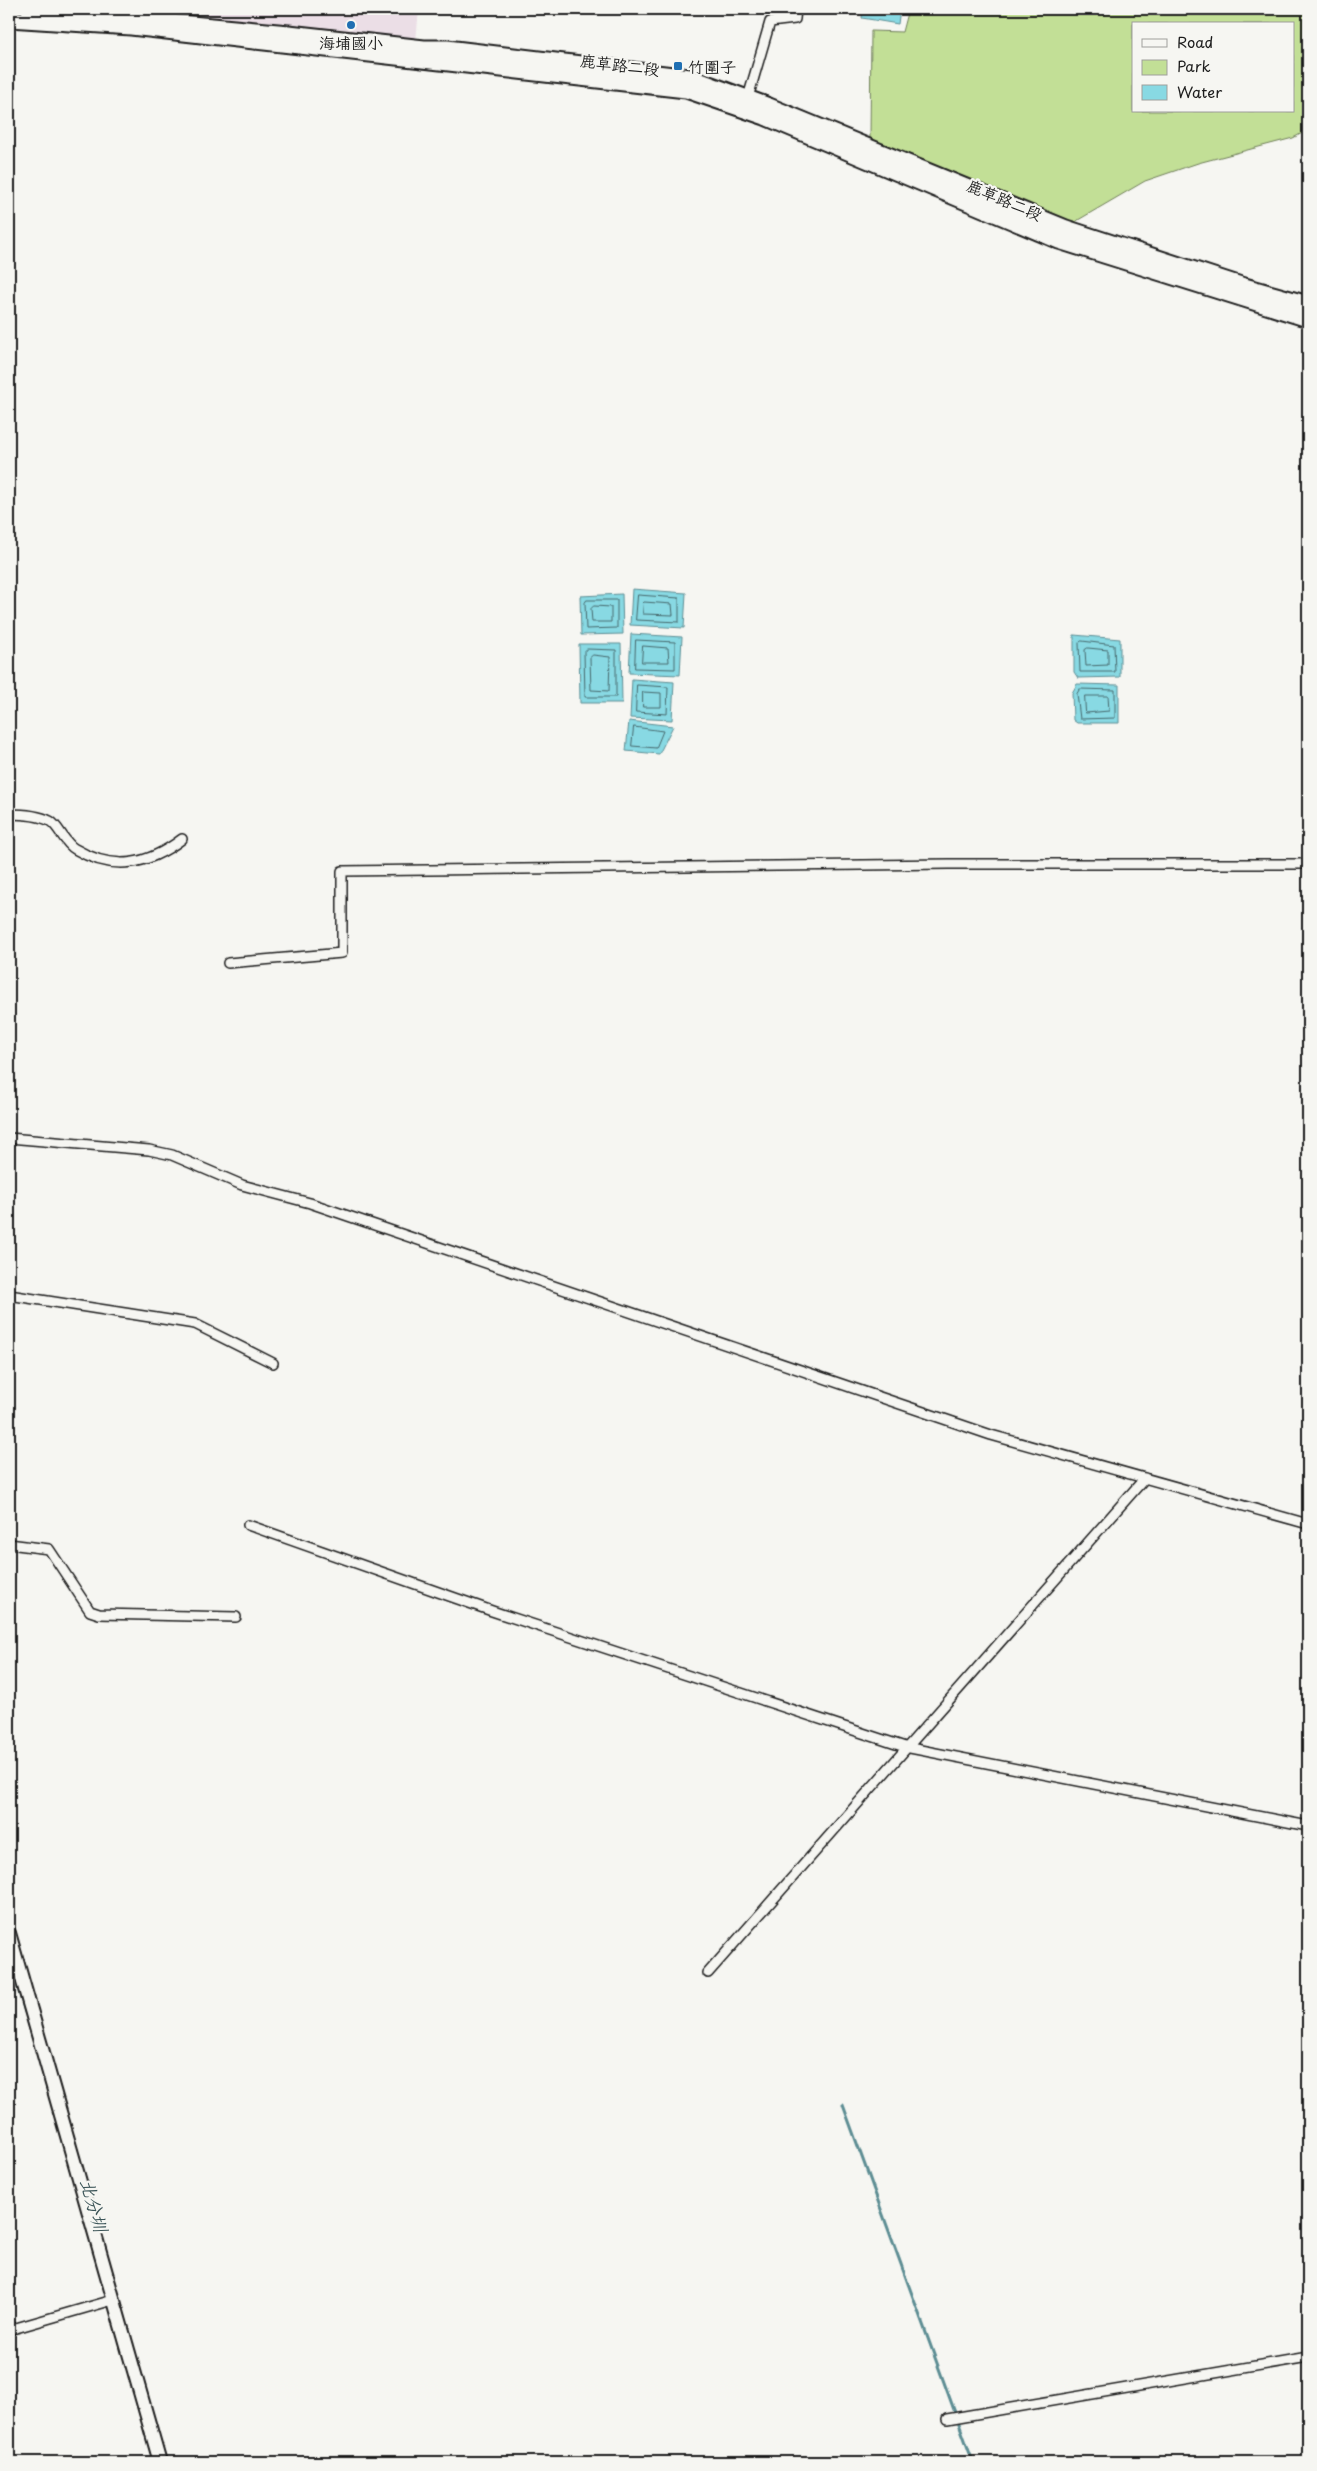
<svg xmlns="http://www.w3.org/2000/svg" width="1317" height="2471" viewBox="0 0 1317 2471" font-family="'Playpen Sans','LXGW WenKai TC',sans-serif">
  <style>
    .built { fill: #ebdee6 }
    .green { fill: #c2df96; stroke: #6f7e59; fill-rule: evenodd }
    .water { fill: #88d9e3; stroke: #5d8d93 }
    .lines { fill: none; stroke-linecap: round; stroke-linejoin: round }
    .shore { stroke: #47686c; stroke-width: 1 }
    .stream { stroke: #5d8d93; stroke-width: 3 }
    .street-casing { stroke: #1c1c1c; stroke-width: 12 }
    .secondary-casing { stroke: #1c1c1c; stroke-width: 16 }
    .primary-casing { stroke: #1c1c1c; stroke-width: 19 }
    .street { stroke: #f6f6f2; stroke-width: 9 }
    .secondary { stroke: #f6f6f2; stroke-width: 12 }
    .primary { stroke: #f6f6f2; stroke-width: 15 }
    .poi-dot { fill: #1f6fb2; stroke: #f6f6f2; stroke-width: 2 }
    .labels { text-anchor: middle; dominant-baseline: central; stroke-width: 4.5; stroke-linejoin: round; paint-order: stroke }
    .poi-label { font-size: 16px; fill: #1c1c1c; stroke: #f6f6f2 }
    .street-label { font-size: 16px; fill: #1c1c1c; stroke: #f6f6f2 }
    .water-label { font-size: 18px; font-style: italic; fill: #3c5558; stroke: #f6f6f2 }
  </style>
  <rect width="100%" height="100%" fill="#f6f6f2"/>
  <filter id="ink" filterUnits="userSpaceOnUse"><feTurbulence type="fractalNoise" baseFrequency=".02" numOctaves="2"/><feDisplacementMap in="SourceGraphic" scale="10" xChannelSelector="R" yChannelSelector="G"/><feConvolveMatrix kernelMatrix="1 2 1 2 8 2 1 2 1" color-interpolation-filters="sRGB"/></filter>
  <g filter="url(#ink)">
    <path class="built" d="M 154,9 L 419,9 L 416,41 Z"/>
    <path class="green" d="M 908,9 L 1308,9 L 1308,130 L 1293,138 L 1198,163 L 1145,181 L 1073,223 L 870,139 L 871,31 L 902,32 ZM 1133,24 L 1293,24 L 1293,111 L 1133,111 Z"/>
    <path class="water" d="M 863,9 L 900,9 L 898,24 L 862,18 Z
      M 632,589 L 686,593 L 684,628 L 630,625 Z
      M 622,594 L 623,634 L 581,635 L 580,596 Z
      M 631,634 L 682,637 L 680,675 L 629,673 Z
      M 1074,635 L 1120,639 L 1120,677 L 1078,678 L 1074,672 Z
      M 579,644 L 621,644 L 622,703 L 580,703 Z
      M 632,679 L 674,682 L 672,720 L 630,718 Z
      M 1077,684 L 1119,685 L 1119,723 L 1077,723 L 1073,720 L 1072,693 Z
      M 629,721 L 673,726 L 659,754 L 626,751 Z"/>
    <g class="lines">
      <path class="shore" d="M 638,595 L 679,598 L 679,622 L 636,620 Z
        M 587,600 L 617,600 L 617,628 L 586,629 L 585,603 Z
        M 644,602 L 672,604 L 673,615 L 643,614 Z
        M 594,606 L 611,607 L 611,622 L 592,622 L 591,609 Z
        M 636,640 L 675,642 L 675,669 L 635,668 Z
        M 1082,641 L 1114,645 L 1115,672 L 1080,672 L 1079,643 Z
        M 643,646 L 668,648 L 669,662 L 642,662 Z
        M 1088,648 L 1108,650 L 1108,665 L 1086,666 L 1085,650 Z
        M 587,649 L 616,650 L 616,697 L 585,697 L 584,652 Z
        M 593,655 L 610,657 L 609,691 L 591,690 L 590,658 Z
        M 637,685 L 668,687 L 667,714 L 636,712 Z
        M 1080,689 L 1115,690 L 1115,718 L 1080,719 L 1077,694 Z
        M 643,692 L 661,693 L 661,707 L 643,707 Z
        M 1085,696 L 1108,696 L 1109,711 L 1086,713 Z
        M 634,727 L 663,731 L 656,748 L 632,746 Z"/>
      <path class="stream" d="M 9,1956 L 25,2012
        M 843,2105 L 973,2462"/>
      <g class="street-casing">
        <path id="street" d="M 747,101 L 770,22 L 795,19 L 796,9
          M 9,814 C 22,814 38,815 50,821 C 59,826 64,843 75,849 C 114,872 148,865 182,839
          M 228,963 L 342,953 L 342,871 L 949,864 L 1308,864
          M 9,1138 L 149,1150 L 172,1155 L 242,1185 L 310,1203 L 991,1435 L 1308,1524
          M 9,1295 L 195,1324 L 273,1363
          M 248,1525 L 492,1611 L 905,1747 L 1308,1826
          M 9,1544 L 49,1549 L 90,1611 L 99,1614 L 236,1617
          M 708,1973 L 1145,1478
          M 9,2330 L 113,2300
          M 947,2419 L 1308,2357"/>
      </g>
      <g class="secondary-casing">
        <path id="secondary" d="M 9,1933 L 160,2462"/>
      </g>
      <g class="primary-casing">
        <path id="primary" d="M 29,9 L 289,33 L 424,48 L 447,48 L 690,77 L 769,106 L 1066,228 L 1241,285 L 1308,304
          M 9,19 L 131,27 L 686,90 L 765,117 L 1059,241 L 1308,319"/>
      </g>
      <use href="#street" class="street"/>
      <use href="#secondary" class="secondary"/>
      <use href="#primary" class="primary"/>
    </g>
  </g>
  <g class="poi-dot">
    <circle cx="351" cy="25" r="5"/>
    <rect x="673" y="61" width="10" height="10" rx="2.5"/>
  </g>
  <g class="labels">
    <g class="poi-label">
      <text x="351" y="42">海埔國小</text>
      <text x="688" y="66" text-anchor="start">竹圍子</text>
    </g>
    <g class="street-label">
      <text transform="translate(620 64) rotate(7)">鹿草路二段</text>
      <text transform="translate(1005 199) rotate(23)">鹿草路二段</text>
    </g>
    <g class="water-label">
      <text transform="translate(95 2205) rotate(74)">北分圳</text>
    </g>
  </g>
  <rect width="1317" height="2471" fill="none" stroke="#f6f6f2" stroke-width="30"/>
  <rect x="15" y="15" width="1287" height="2441" fill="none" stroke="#1c1c1c" stroke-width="2" filter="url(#ink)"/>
  <rect x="1132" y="22" width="162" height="90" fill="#f6f6f2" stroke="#9f9f9c"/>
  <rect x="1142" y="39" width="25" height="8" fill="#f6f6f2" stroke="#9f9f9c"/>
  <text x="1177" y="48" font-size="15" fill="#1c1c1c">Road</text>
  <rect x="1142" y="60" width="25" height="15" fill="#c2df96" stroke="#9f9f9c"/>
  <text x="1177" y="72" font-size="15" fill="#1c1c1c">Park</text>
  <rect x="1142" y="85" width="25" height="15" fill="#88d9e3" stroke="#9f9f9c"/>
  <text x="1177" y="98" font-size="15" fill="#1c1c1c">Water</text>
</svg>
